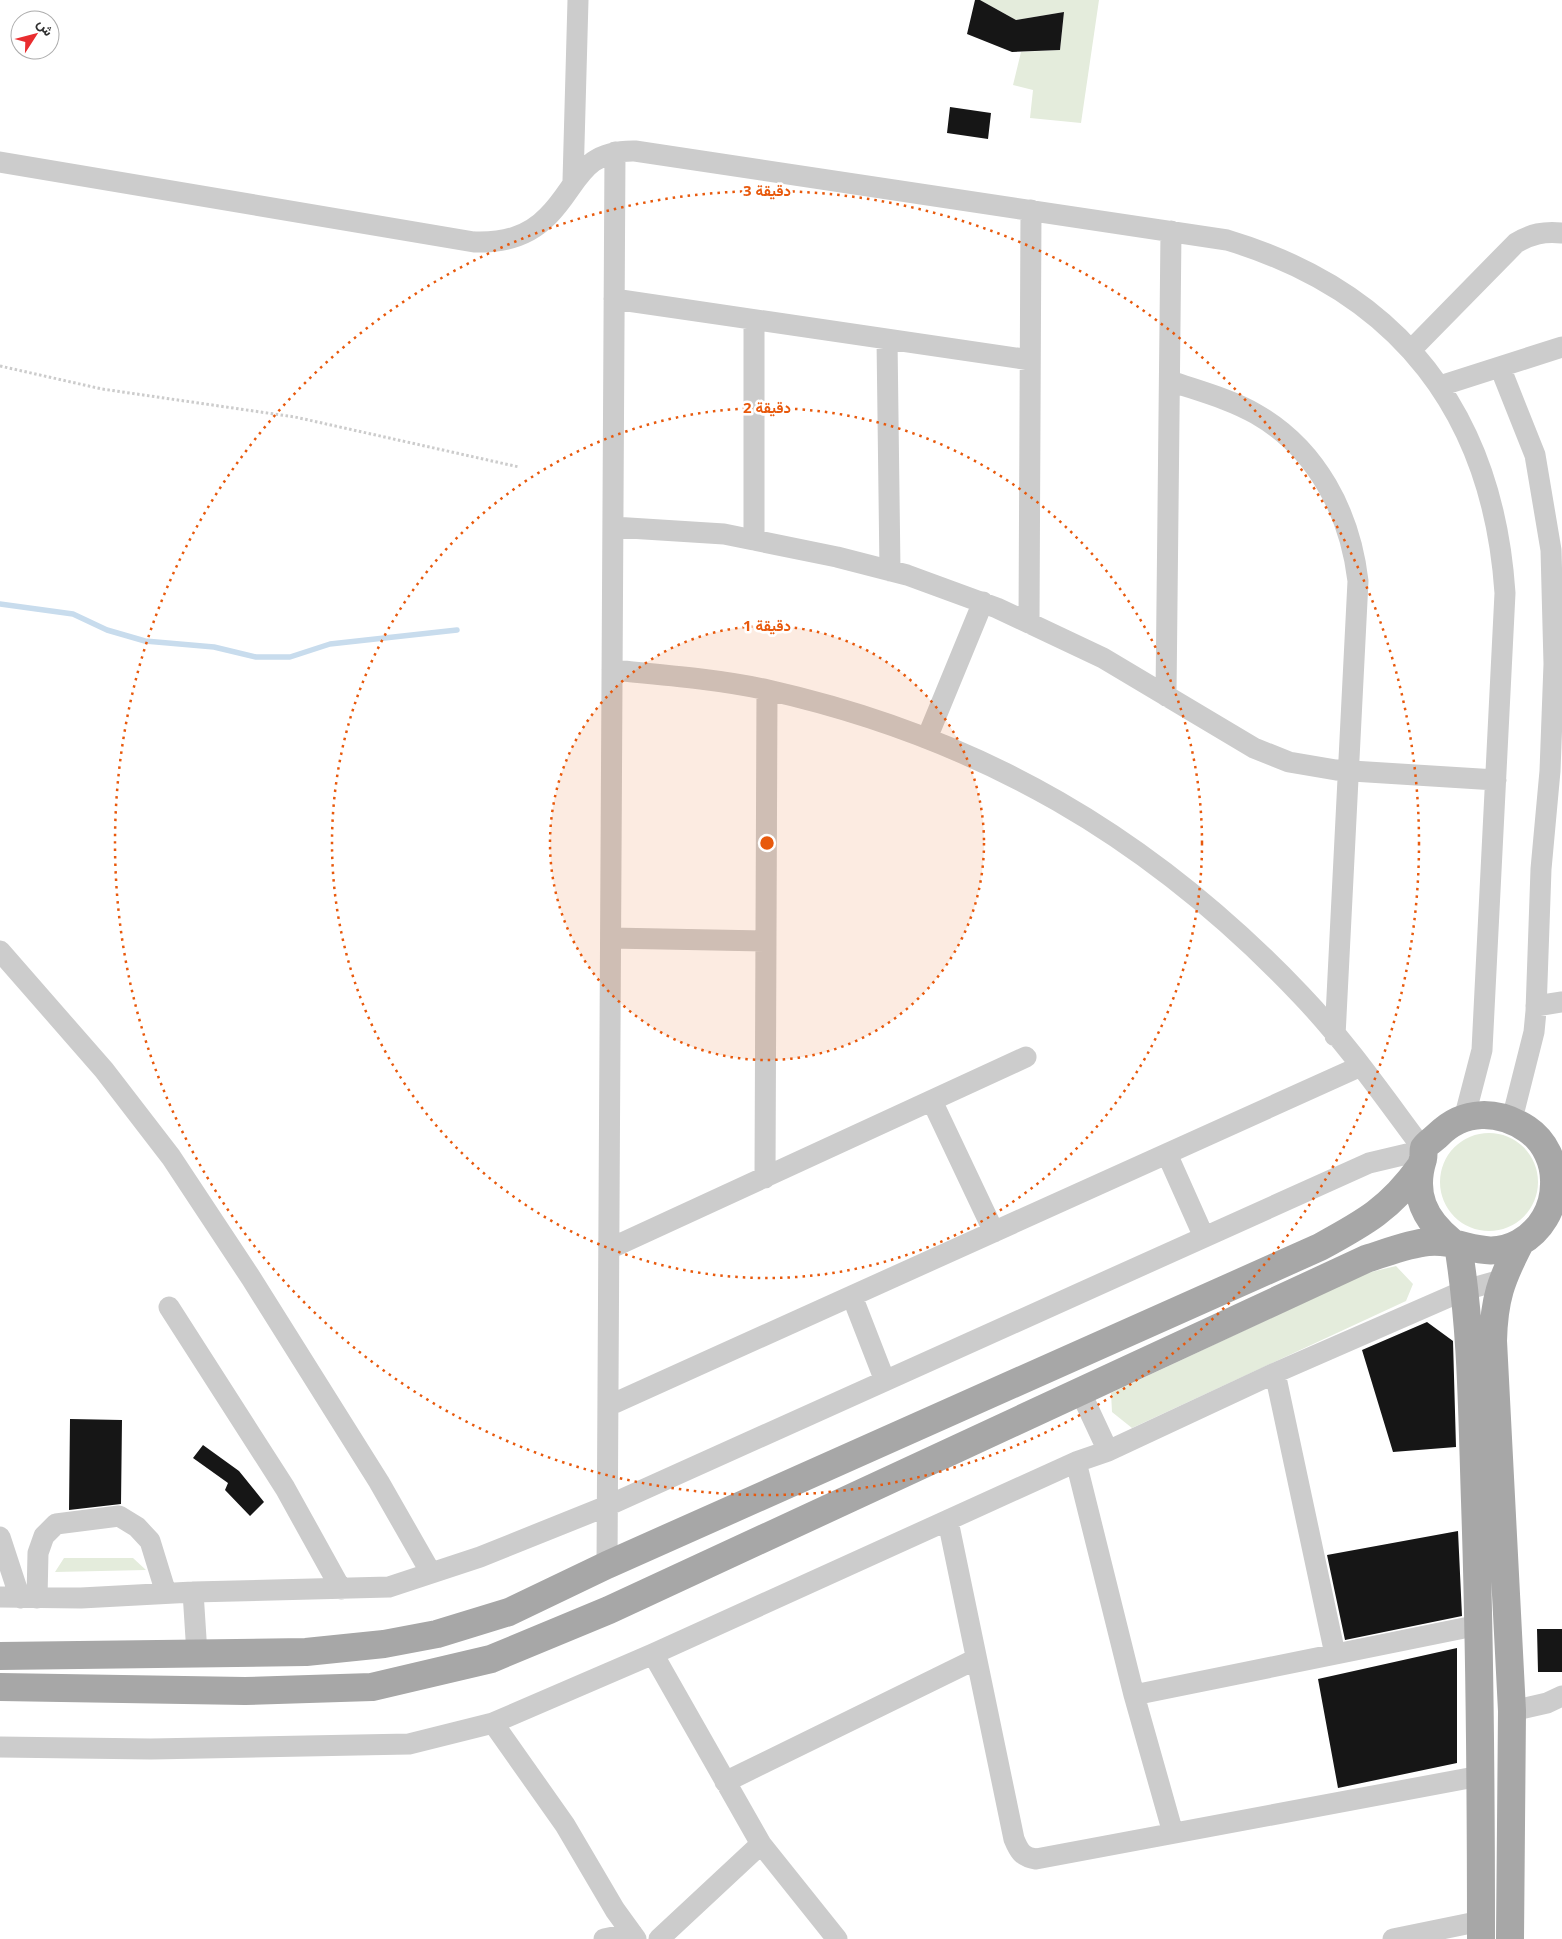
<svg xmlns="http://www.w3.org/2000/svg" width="1562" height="1939" viewBox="0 0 1562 1939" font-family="'Open Sans',Vazirmatn,sans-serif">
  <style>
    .green { fill: #e4ecdc }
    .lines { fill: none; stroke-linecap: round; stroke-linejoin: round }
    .stream { stroke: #c8dced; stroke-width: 5.5 }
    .building { fill: #161616 }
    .path { stroke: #ccc; stroke-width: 3; stroke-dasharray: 2.5 2.5; stroke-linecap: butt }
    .minor { stroke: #ccc; stroke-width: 21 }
    .major { stroke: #a7a7a7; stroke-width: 28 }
    .ring { fill: none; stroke: #e8590c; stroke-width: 2.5; stroke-dasharray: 2.5 5 }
    .centre { fill: #e8590c; stroke: #fff; stroke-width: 2.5 }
    .ring-label { font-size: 15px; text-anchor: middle; font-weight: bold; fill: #e8590c; stroke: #fff; stroke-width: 5; stroke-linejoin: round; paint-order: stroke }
  </style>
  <rect width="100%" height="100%" fill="#fff"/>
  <path class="green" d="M 980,0 L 1099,0 L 1081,123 L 1030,118 L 1033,90 L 1013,85 L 1021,52 L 1060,50 L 1064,12 L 1016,20 Z
    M1440 1182a49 49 0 1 1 98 0a49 49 0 1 1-98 0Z
    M 1396,1266 L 1413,1284 L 1406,1301 L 1132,1428 L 1112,1412 L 1111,1393 L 1367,1273 Z
    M 64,1558 L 133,1558 L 146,1570 L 55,1572 Z"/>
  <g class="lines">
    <path class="stream" d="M 0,604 L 73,614 L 107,630 L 145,641 L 214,647 L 256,657 L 290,657 L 330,644 L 457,630"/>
  </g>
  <path class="building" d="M 975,0 L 980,0 L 1016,20 L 1064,12 L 1060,50 L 1012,52 L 967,34 Z
    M 950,107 L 991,113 L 988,139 L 947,133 Z
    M 1427,1322 L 1453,1341 L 1456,1447 L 1393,1452 L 1362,1350 Z
    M 70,1419 L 122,1420 L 121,1504 L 69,1510 Z
    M 203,1445 L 239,1471 L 264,1502 L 250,1516 L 225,1490 L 228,1483 L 193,1458 Z
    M 1458,1531 L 1462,1616 L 1345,1640 L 1327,1555 Z
    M 1537,1629 L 1562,1629 L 1562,1672 L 1538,1672 Z
    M 1457,1648 L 1457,1763 L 1338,1788 L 1318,1679 Z"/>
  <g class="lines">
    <path class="path" d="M 0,366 L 102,389 L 295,417 L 519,467"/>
    <path class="minor" d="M 0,162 L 474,242 C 503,243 528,237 548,216 C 579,185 580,150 635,151 L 1227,240 C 1400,292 1493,414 1505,593 L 1482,1050 L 1464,1119
      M 573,181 L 578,0
      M 614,299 L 1030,360
      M 887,339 L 890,571
      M 1411,350 L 1516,243 C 1531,234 1544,231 1562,233
      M 1500,367 L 1535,455 L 1551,550 L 1554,664 L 1550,771 L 1541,869 L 1536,1011 L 1534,1032 L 1512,1119
      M 1170,381 C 1199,391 1230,399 1256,414 C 1317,449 1350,513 1358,581 L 1335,1036
      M 1440,386 L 1562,347
      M 613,527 L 724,534 L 837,557 L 907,575 L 997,608 L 1103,658 L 1254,748 L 1289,762 L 1336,770 L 1496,780
      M 754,540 L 754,320
      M 1029,623 L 1031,210
      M 612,670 C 664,675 717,679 768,690 C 981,738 1151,837 1301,995 C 1346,1042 1384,1097 1423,1149
      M 1166,696 L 1171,231
      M 927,738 L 983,602
      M 611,938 L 764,941
      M 0,951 L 104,1070 L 171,1157 L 251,1278 L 379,1482 L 431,1573
      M 1536,1006 L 1562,1002
      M 932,1101 L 994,1232
      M 1167,1154 L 1204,1237
      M 765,1178 L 767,690
      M 609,1249 L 1026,1057
      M 852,1296 L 885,1381
      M 169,1307 L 285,1488 L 341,1589
      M 1275,1373 L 1335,1654
      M 1080,1391 L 1108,1451
      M 608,1406 L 1361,1066
      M 1076,1462 L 1134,1695 L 1173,1833
      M 948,1521 L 1014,1839 C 1019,1851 1022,1857 1036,1859 L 1480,1776
      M 0,1537 L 20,1598
      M 607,1565 L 615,152
      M 193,1592 L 197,1654
      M 0,1597 L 81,1598 L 193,1592 L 389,1587 L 480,1557 L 607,1506 L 1369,1163 L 1407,1154 L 1424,1155
      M 37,1598 L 38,1553 L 44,1536 L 56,1524 L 119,1516 L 137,1527 L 150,1541 L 166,1593
      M 653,1654 L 761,1844 L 837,1939
      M 1134,1695 L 1479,1625
      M 1512,1711 L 1547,1703 L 1562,1696
      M 493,1723 L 565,1825 L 615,1910 L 636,1939
      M 0,1747 L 151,1749 L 409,1744 L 493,1723 L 653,1654 L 1076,1462 L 1108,1451 L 1275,1373 L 1465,1290 L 1501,1280
      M 725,1782 L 976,1659
      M 604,1939 L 632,1933
      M 659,1939 L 761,1844
      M 1393,1939 L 1481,1921"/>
    <path class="major" d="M 1458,1245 C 1472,1330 1472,1415 1475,1501 C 1480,1647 1481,1793 1481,1939
      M 0,1656 L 306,1652 L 384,1644 L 437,1634 L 509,1612 L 607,1565 L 1320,1247 C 1364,1223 1390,1209 1420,1167
      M 0,1687 L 245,1691 L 372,1687 L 491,1659 L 609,1610 L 1366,1259 C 1386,1253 1407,1244 1428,1242 C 1462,1238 1484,1262 1519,1243 C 1541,1231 1554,1208 1554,1184 C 1555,1163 1545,1141 1527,1129 C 1498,1110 1464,1109 1438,1135 C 1434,1139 1427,1143 1424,1148 C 1423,1151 1424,1155 1423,1159 C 1412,1194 1424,1219 1451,1241
      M 1510,1939 L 1512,1711 L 1493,1341 C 1494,1299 1501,1280 1520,1243"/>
  </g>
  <circle cx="767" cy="843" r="217" fill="#e8590c" fill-opacity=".12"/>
  <g class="ring">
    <circle cx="767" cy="843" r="217"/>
    <circle cx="767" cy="843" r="435"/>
    <circle cx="767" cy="843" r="652"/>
  </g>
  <circle cx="767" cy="843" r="8" class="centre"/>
  <g class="ring-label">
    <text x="767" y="196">3 دقيقة</text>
    <text x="767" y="413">2 دقيقة</text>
    <text x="767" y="631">1 دقيقة</text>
  </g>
  <g transform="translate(35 35) rotate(54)"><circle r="24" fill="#ffffff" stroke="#acacac"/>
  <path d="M0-4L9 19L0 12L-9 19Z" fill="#e92d2f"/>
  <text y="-8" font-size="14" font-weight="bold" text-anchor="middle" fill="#2f2f2f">ش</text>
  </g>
</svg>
